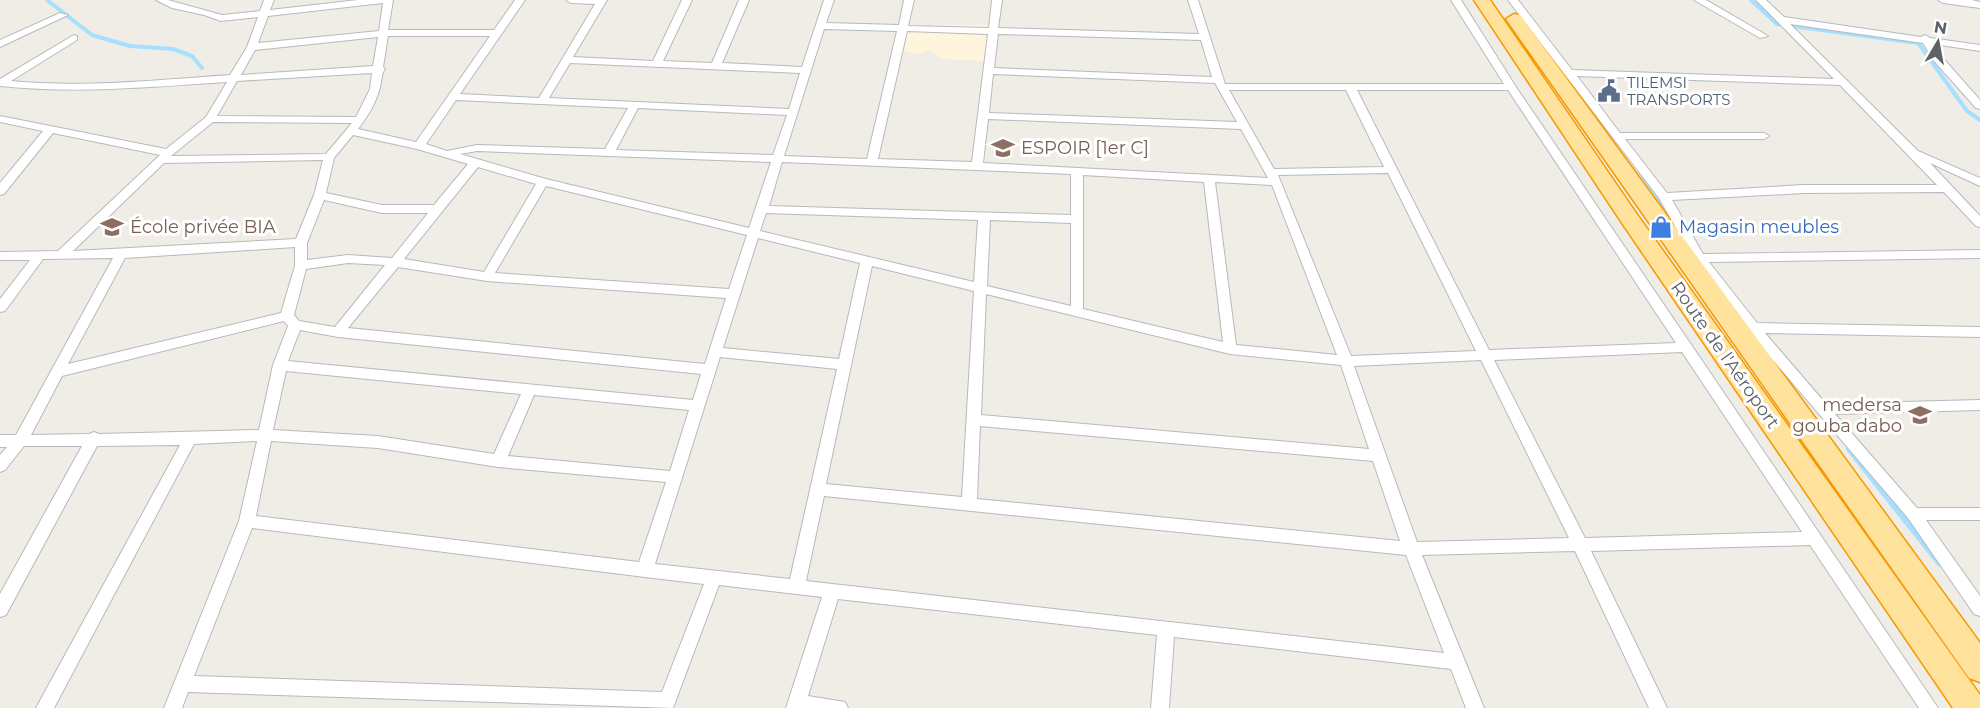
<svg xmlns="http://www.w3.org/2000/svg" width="1980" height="708" viewBox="0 0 1980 708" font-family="Montserrat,sans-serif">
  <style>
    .commercial { fill: #fff4dc }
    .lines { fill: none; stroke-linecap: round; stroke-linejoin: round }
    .stream-far2 { stroke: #a7dfff; stroke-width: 4 }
    .stream-far1 { stroke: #a7dfff; stroke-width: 5 }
    .stream { stroke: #a7dfff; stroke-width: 6 }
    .minor-casing { stroke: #b6b9bd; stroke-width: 2 }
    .trunk-casing { stroke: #f69800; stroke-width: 3 }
    .minor { fill: #fff; fill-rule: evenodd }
    .trunk { fill: #ffe39d; fill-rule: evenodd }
    .labels { text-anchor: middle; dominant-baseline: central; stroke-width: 6; stroke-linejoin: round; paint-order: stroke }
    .far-service-label { font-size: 15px; fill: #4e5e75; stroke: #fff; text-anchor: start }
    .education-label { font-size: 18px; fill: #785e54; stroke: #fff; text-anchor: start }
    .shop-label { font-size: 18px; fill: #366cbe; stroke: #fff; text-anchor: start }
    .street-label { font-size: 18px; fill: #5d6267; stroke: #fff }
  </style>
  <rect width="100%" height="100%" fill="#f0ede6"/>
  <path class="commercial" d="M 936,25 L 990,25 L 987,61 L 941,59 L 930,50 L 916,54 L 900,50 L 904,32 Z"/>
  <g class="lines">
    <path class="stream-far2" d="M 47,0 L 92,35 L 130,46 L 173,49 L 192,56 L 202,68
      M 1751,0 L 1777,24 L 1918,43 L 1967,111 L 1980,120
      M 1640,172 L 1651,189"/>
    <path class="stream-far1" d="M 1650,187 L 1676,227"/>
    <path class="stream" d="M 1849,449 L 1940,564"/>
    <g class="minor-casing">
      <path id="minor" d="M 156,0 L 168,0 L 222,15 L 260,11 L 264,0 L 274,0 L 270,10 L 358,0 L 393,0 L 388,30 L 494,30 L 515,0 L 525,0 L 460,94 L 539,98 L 595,4 L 571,3 L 566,0 L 607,0 L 573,57 L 653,61 L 682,0 L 692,0 L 663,61 L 712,63 L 739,0 L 749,0 L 722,63 L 802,67 L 824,0 L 834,0 L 826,23 L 899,25 L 904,0 L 914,0 L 908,26 L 989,28 L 992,0 L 1002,0 L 998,28 L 1199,34 L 1188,0 L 1198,0 L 1225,84 L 1504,84 L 1451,0 L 1461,0 L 1516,87 L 1938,708 L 1919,708 L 1810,545 L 1591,551 L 1667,708 L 1649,708 L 1575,551 L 1422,555 L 1484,708 L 1466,708 L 1451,669 L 1174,637 L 1169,708 L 1151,708 L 1157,635 L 838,599 L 808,696 L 845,702 L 848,708 L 786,708 L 822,597 L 719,585 L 673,708 L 188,692 L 182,708 L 164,708 L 239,521 L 257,441 L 194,444 L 54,708 L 36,708 L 180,445 L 97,446 L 6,615 L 0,617 L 0,594 L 82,446 L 24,446 L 5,470 L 0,472 L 0,455 L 7,447 L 0,447 L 0,435 L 16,435 L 113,258 L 43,259 L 5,311 L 0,312 L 0,299 L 30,260 L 0,260 L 0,252 L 58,251 L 160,155 L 53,133 L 4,194 L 0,195 L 0,183 L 43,131 L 0,122 L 0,116 L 166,149 L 206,117 L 227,82 C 151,87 76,94 0,86 L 0,79 L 74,35 L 77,36 L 77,40 L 11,81 C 83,88 157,80 230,75 L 247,47 L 258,17 L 221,21 L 204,15 L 172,8 ZM 383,3 L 379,31 L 258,43 L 268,16 ZM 824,29 L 897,31 L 867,159 L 784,156 ZM 907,31 L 988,34 L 972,162 L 878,159 ZM 998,34 L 1201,40 L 1212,77 L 994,68 ZM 388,36 L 490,36 L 416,142 L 358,129 C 367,118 377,101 380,87 C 382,80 381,74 385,69 L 383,67 ZM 378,37 L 373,66 L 241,75 L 255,50 ZM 570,63 L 800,73 L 789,109 L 549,98 ZM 372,73 L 370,89 L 356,117 L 217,116 L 237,81 ZM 993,74 L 1215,83 L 1237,122 L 989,113 ZM 1229,90 L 1346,90 L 1384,167 L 1274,169 ZM 1357,90 L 1508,90 L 1676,343 L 1489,350 ZM 456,100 L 628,108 L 605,149 L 477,145 L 447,151 L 426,144 ZM 638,108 L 787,115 L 773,155 L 616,150 ZM 988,119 L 1241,129 L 1268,178 L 983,163 ZM 213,122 L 352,123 L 326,154 L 171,156 ZM 353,135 L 417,149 L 468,164 L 434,205 L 382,205 L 326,193 L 334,158 ZM 477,151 L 771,162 L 749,228 L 546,179 L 460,154 ZM 323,160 L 314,195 L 296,239 L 73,251 L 164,163 ZM 782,162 L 1071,174 L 1071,215 L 769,206 ZM 478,167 L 536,184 L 484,272 L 404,259 ZM 1388,173 L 1476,351 L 1351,356 L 1278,175 ZM 1083,175 L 1204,182 L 1223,342 L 1083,309 ZM 1215,182 L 1272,185 L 1337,355 L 1236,345 ZM 546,186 L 747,235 L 729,289 L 495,273 ZM 324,200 L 382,213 L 428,213 L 392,258 L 348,255 L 307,260 L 307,243 ZM 766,213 L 978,220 L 974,282 L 760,231 ZM 990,220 L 1071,223 L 1071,306 L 987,286 ZM 758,238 L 860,263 L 839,359 L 723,348 ZM 295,247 L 295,266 L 281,313 L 68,364 L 125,258 ZM 348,263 L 385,265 L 335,327 L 299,321 L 294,315 L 306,269 ZM 872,266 L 974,291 L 962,497 L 826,484 ZM 398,267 L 487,281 L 726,298 L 705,364 L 348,328 ZM 986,294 L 1230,354 L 1341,365 L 1369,449 L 981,415 ZM 284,321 L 288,326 L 273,365 L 259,430 L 99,434 L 94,432 L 89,434 L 31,435 L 62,376 ZM 300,330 L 338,337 L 701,374 L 693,400 L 288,361 ZM 1682,352 L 1802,532 L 1585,538 L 1494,360 ZM 720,357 L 837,369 L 790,579 L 655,564 ZM 1481,360 L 1569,538 L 1417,542 L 1354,366 ZM 286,371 L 521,394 L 494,454 L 378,436 L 273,430 ZM 534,395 L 689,410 L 670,471 L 508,456 ZM 980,426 L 1373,461 L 1400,541 L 977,499 ZM 271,441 L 378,448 L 498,467 L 666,482 L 639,562 L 256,516 ZM 824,496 L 1406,555 L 1444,653 L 806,581 ZM 252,528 L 645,577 L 704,584 L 662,692 L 194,676 Z
        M 1508,0 L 1518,0 L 1572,70 L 1834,79 L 1756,0 L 1766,0 L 1784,17 L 1921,37 L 1925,35 L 1930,38 L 1980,45 L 1980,51 L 1934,44 L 1943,58 L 1980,100 L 1980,109 L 1976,108 L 1935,62 L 1923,43 L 1790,24 L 1918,151 L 1980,178 L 1980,186 L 1930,163 L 1980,216 L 1980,227 L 1976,226 L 1944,192 L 1804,193 L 1672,200 L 1703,254 L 1980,250 L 1980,258 L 1709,262 L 1757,323 L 1980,327 L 1980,337 L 1765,333 L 1826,404 L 1980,400 L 1980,410 L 1835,414 L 1917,508 L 1980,508 L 1980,520 L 1926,520 L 1980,596 L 1980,616 L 1974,614 L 1908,518 L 1748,331 L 1695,261 L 1659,198 ZM 1577,76 L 1840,85 L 1937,185 L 1804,185 L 1667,193 L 1625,139 L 1764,139 L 1769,136 L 1764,133 L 1620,133 Z
        M 1694,0 L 1706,0 L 1768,36 L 1760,38 Z
        M 1938,0 L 1972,0 L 1980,2 L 1980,8 L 1943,3 Z
        M 60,13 L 68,15 L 0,47 L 0,40 Z"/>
    </g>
    <g class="trunk-casing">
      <path id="trunk" d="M 1474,0 L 1490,0 L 1636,213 L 1980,695 L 1980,708 L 1953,708 L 1622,223 Z
        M 1514,14 L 1520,15 L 1980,643 L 1980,682 L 1969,678 L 1506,19 Z"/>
    </g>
    <use href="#minor" class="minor"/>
    <use href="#trunk" class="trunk"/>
  </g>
  <defs>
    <g id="civic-bare" transform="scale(1.8)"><path d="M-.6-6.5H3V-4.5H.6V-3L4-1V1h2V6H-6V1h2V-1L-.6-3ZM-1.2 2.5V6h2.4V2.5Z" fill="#5c6f8a" stroke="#fff" stroke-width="2.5" paint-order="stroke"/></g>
    <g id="school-bare" transform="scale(1.8)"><path d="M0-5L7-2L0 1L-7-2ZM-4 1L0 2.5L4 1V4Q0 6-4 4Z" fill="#8d6e63" stroke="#fff" stroke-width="2.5" paint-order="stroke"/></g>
    <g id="shop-bare" transform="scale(1.8)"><path d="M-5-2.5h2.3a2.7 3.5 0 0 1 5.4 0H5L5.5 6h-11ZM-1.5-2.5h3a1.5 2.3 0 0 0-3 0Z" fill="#3f7fe0" stroke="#fff" stroke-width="2.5" paint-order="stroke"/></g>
  </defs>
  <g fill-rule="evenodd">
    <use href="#civic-bare" x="1609" y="91"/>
    <use href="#school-bare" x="1003" y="148"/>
    <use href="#school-bare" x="112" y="227"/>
    <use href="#shop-bare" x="1661" y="227"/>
    <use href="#school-bare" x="1920" y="415"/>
  </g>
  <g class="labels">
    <g class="far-service-label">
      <text x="1627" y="82">TILEMSI<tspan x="1627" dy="17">TRANSPORTS</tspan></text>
    </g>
    <g class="education-label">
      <text x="1021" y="148">ESPOIR [1er C]</text>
      <text x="130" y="227">École privée BIA</text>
      <text x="1902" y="405" text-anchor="end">medersa<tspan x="1902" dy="21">gouba dabo</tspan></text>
    </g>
    <g class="shop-label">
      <text x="1679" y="227">Magasin meubles</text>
    </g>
    <g class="street-label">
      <text transform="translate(1725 355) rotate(55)">Route de l'Aéroport</text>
    </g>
  </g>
  <g transform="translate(1938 42) rotate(10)" stroke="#ffffff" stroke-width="4.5" paint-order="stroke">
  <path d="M0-4.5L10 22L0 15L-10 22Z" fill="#5d6267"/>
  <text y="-9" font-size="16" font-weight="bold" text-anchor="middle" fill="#5d6267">N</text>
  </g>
</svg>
